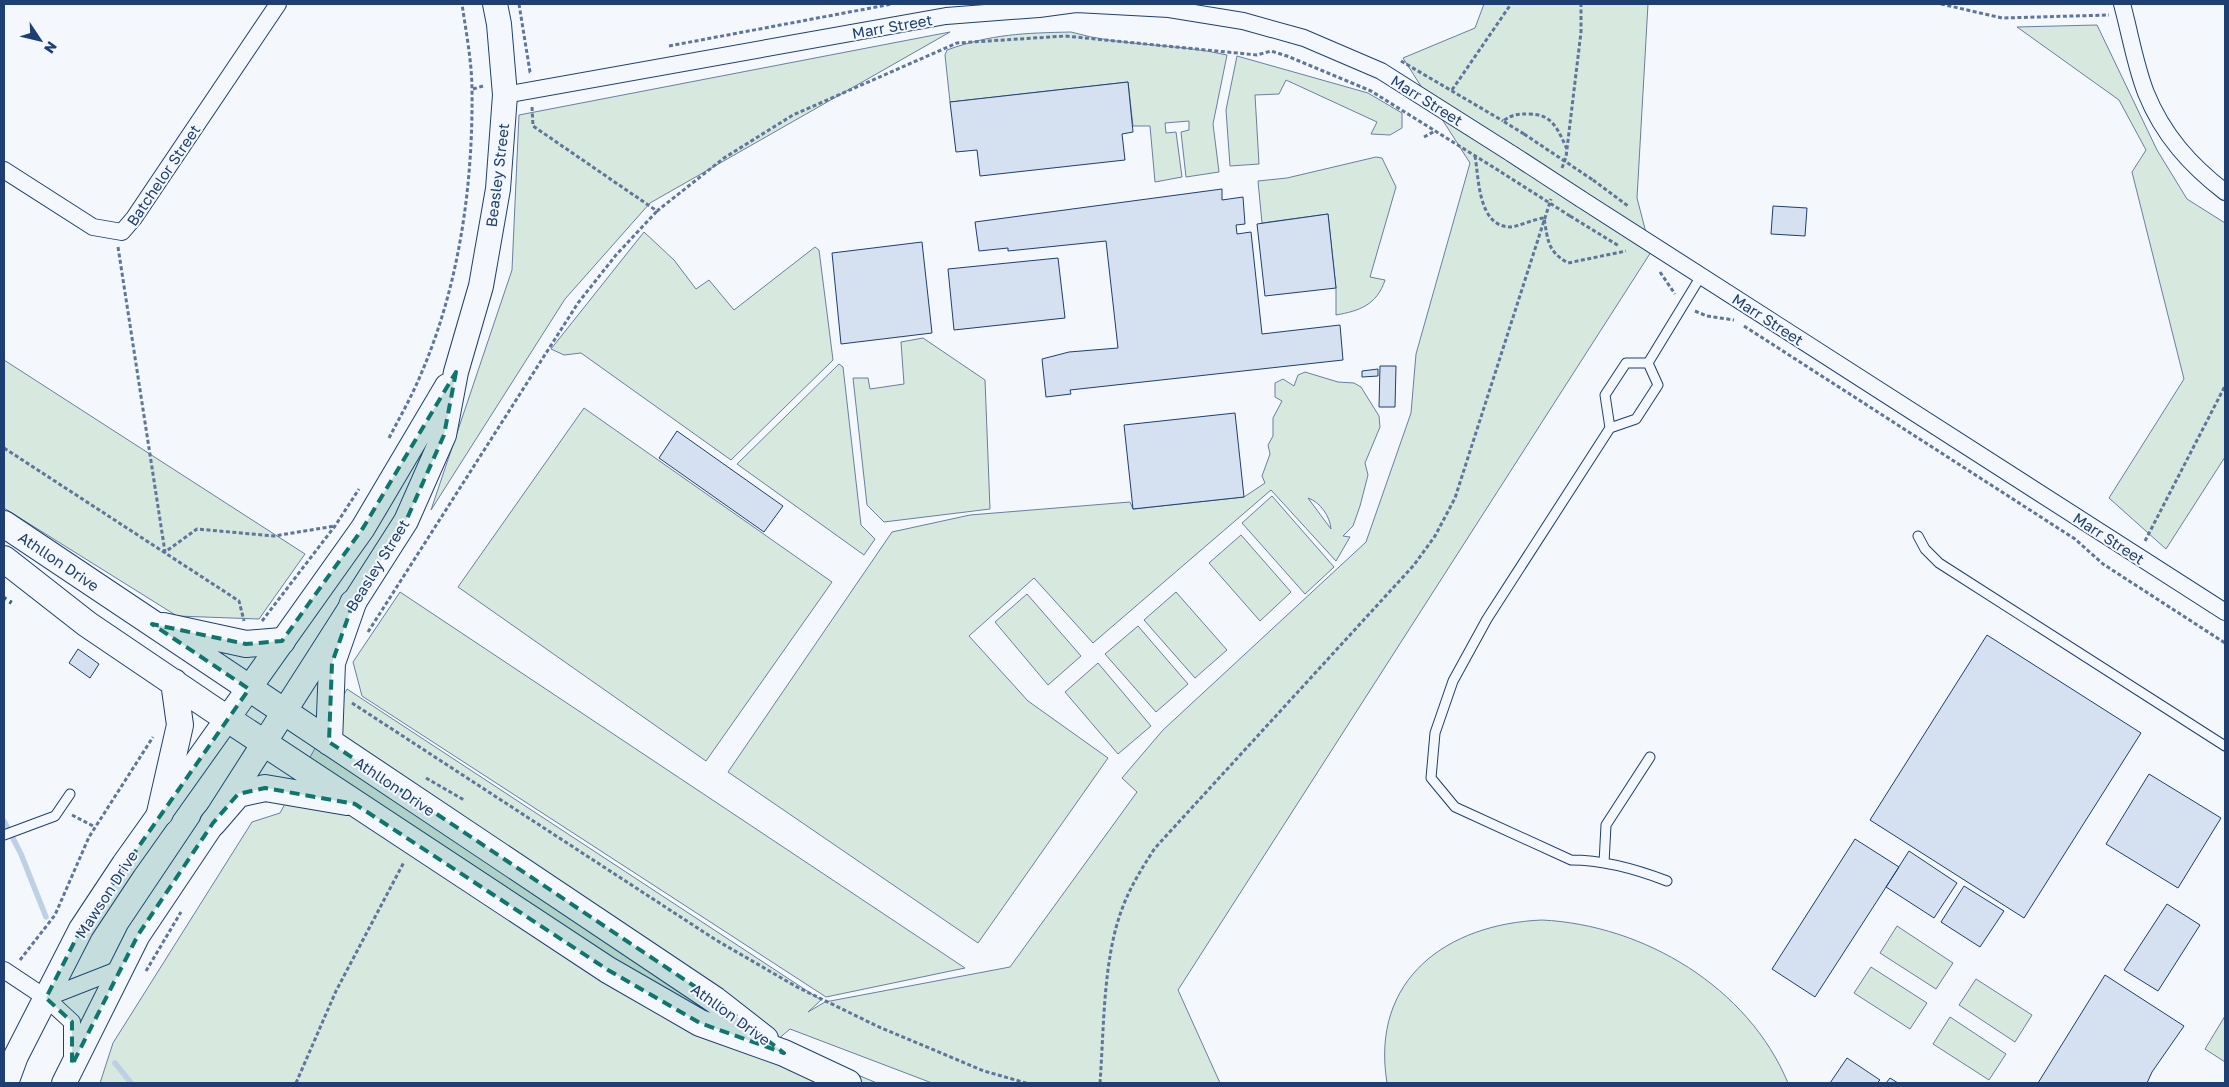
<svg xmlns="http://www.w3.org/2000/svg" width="2229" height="1087" viewBox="0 0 2229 1087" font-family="'Golos Text',sans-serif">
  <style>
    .green { fill: #d7e8df; stroke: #687fa3; fill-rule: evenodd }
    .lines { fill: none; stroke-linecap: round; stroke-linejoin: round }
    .stream { stroke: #bed0e5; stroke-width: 5.5 }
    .building { fill: #d5e0f0; stroke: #1d3f73 }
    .service-casing { stroke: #1d3f73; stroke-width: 11 }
    .minor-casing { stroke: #1d3f73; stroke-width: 18 }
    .secondary-casing { stroke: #1d3f73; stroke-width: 26 }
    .primary-casing { stroke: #1d3f73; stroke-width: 28 }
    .path { stroke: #5e769c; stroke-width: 3; stroke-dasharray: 4 2.5; stroke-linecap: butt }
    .service { stroke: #f4f7fb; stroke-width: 9 }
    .minor { stroke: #f4f7fb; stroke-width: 16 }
    .secondary { stroke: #f4f7fb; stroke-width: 24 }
    .primary { stroke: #f4f7fb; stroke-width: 26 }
    .minor-bridge-casing { stroke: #1d3f73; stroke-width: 18; stroke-linecap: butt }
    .path-bridge { stroke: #5e769c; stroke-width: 3; stroke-dasharray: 4 2.5; stroke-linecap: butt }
    .minor-bridge { stroke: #f4f7fb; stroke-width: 16 }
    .hedge { stroke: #2c6c60; stroke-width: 4; stroke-dasharray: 2.5 4; stroke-linecap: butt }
    .marked { fill: #0f766e; fill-opacity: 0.2; stroke: #0f766e; stroke-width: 4; stroke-dasharray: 10 6; stroke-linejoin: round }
    .labels { text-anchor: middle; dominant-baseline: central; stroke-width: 4; stroke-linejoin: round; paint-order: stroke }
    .street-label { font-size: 15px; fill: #1d3f73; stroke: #f4f7fb }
  </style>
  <rect width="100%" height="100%" fill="#f4f7fb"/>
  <path class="green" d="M 1484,4 L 1648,4 L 1637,198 L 1651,252 L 1178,990 L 1220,1083 L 932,1083 L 790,1029 L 776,1041 L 877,1083 L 100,1083 L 113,1043 L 252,822 L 280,813 L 347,689 L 821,1000 L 808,1012 L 825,1002 L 1010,967 L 1137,792 L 1122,778 L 1163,730 L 1366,542 L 1411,413 L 1416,354 L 1470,163 L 1403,58 L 1475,28 Z
    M 2097,25 L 2157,150 L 2187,199 L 2225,223 L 2225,457 L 2166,549 L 2109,498 L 2184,379 L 2132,172 L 2146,150 L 2119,100 L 2017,27 Z
    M 950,32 L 650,203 L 565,299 L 431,510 L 512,270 L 519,115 Z
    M 1071,32 C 1122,47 1176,43 1227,55 L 1213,124 L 1219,172 L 1186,177 L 1181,132 L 1189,130 L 1189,121 L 1165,123 L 1166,133 L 1176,132 L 1182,177 L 1155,182 L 1150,126 L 1133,126 L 1128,82 L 950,102 L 945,55 L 947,50 C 991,34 1025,33 1071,32 Z
    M 1237,56 L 1368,93 L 1402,113 L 1402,128 L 1390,135 L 1371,134 L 1377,122 L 1286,80 L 1279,94 L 1255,95 L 1259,164 L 1230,166 L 1226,110 Z
    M 1376,157 L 1382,158 L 1396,187 L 1370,277 L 1385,280 C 1377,305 1359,311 1336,315 L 1336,288 L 1328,214 L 1262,223 L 1258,181 L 1287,178 Z
    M 644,232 L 674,260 L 696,289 L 709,280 L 734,310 L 815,247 L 819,250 L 833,360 L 731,460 L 581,353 L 564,355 L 551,349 Z
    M 923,338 L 985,380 L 990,509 L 884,522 L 867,505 L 853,378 L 868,378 L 870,389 L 904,384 L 901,342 Z
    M 4,360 L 305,554 L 259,619 L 177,616 L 4,508 Z
    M 839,364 L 843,367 L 861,525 L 875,539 L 864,555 L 737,464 Z
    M 1305,372 L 1338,382 L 1354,383 L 1361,387 L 1379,416 L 1380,427 L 1365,463 L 1368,475 L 1360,506 L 1353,526 L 1343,536 L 1350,537 L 1336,561 L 1271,490 L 1093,643 L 1034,578 L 969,636 L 1028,701 L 1108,758 L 978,943 L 728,772 L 892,532 L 970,515 L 1130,502 L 1133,509 L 1244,497 L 1265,483 L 1262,476 L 1270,454 L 1268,445 L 1273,436 L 1273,418 L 1282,401 L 1275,397 L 1275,383 L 1283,379 L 1294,386 L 1298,375 ZM 1308,498 C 1320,502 1330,516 1331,529 Z
    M 584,408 L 832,582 L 706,761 L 458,587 Z
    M 1272,496 L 1334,567 L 1305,594 L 1242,523 Z
    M 1241,535 L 1291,592 L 1260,621 L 1209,563 Z
    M 400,592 L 965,968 L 826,997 L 362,696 L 353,662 Z
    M 1176,592 L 1227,650 L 1195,678 L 1144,620 Z
    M 1027,594 L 1081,656 L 1048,685 L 995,622 Z
    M 1138,626 L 1188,684 L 1156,712 L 1105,654 Z
    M 1098,663 L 1151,726 L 1118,754 L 1065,692 Z
    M 1542,920 C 1644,925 1748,987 1788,1083 L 1387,1083 C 1370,979 1447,924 1542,920 Z
    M 1897,926 L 1953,963 L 1936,989 L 1880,953 Z
    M 1871,967 L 1927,1003 L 1910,1029 L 1854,993 Z
    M 1976,979 L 2032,1015 L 2015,1042 L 1959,1005 Z
    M 2225,1016 L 2225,1062 L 2205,1049 Z
    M 1950,1017 L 2006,1054 L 1989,1080 L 1933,1044 Z"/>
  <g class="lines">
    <path class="stream" d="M 4,821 L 21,854 L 46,917
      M 115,1063 L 131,1083"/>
  </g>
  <path class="building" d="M 1128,82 L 1133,132 L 1122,134 L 1125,160 L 980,176 L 977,150 L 956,152 L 950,102 Z
    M 1222,189 L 1222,200 L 1243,197 L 1245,224 L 1236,225 L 1237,234 L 1251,232 L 1262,334 L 1340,325 L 1343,360 L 1070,390 L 1071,394 L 1046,397 L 1042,359 L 1069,352 L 1118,348 L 1106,241 L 1008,251 L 1008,248 L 979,251 L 975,222 Z
    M 1773,206 L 1807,208 L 1805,236 L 1771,234 Z
    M 1328,214 L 1336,288 L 1265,296 L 1257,224 Z
    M 922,242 L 932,333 L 841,344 L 832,253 Z
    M 1058,258 L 1065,318 L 954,330 L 948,269 Z
    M 1380,366 L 1396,366 L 1395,407 L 1379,407 Z
    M 1378,369 L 1378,376 L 1362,377 L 1362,371 Z
    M 1235,413 L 1244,497 L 1133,509 L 1124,425 Z
    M 677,431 L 783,506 L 764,532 L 659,458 Z
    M 1987,635 L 2141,733 L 2024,918 L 1870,820 Z
    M 78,649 L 99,664 L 90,678 L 69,663 Z
    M 2149,774 L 2221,818 L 2178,888 L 2106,844 Z
    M 1855,839 L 1899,867 L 1815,997 L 1772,969 Z
    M 1909,851 L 1957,883 L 1934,918 L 1886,887 Z
    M 1964,886 L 2004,911 L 1980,947 L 1941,922 Z
    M 2167,904 L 2200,925 L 2158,991 L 2124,970 Z
    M 2105,975 L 2184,1026 L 2152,1072 L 2147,1083 L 2038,1083 Z
    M 1847,1058 L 1880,1080 L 1877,1083 L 1830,1083 Z
    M 1890,1078 L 1898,1083 L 1886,1083 Z"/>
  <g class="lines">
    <g class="service-casing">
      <path id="service" d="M 1610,428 L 1605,395 L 1626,363 L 1648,363
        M 1918,536 L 1925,549 L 1939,563 L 2225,746
        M 4,835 L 55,816 L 70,794
        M 1604,863 L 1606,825 L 1650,757
        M 1667,881 C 1636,869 1605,860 1571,860 L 1455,807 L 1431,778 L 1435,733 L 1453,681 L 1487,619 L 1610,428 L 1636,419 L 1658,385 L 1648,363 L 1701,276"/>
    </g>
    <g class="minor-casing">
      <path id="minor" d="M 2122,4 C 2130,33 2135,65 2146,93 C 2163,135 2190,165 2225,192
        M 505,95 L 946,16 L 1039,9 L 1076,4 L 1169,9 L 1243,21 L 1304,38 L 1381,71 L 1512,154
        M 4,170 L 93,227 L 122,232 L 134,218 L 278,4
        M 1581,199 L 2225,612
        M 4,970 L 46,998 L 72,1022 L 72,1063
        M 46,998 L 120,969"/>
    </g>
    <g class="secondary-casing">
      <path id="secondary" d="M 6,1083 L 16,1056 L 81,929 L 124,864 L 363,528 L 447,386
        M 64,1083 L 138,935 L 213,823 L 406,521 L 444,435 L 456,372 L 481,286 L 498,189 L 505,95 L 499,24 L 495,4"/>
    </g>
    <g class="primary-casing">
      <path id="primary" d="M 4,524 L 715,1000 L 765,1039
        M 4,559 L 87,624 L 211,708 L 608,970 L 700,1023 L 784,1053 L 848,1083
        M 163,626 L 246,644 L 282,641
        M 329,742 L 332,663 L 353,603
        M 160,813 L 180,725 L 174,682
        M 213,823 L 238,794 L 265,788 L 347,802"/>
    </g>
    <path class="path" d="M 519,4 L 530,72 L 532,72
      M 1941,4 L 2002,18 L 2109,15
      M 669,46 L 892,4
      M 1401,61 L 1503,121
      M 473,89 L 483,86
      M 1452,90 L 1511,4
      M 532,107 L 533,126 L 657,211 L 724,158 L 793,115 L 957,43 L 1065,36 L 1257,55 L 1271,51 L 1287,56 L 1371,91 L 1501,172
      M 1524,134 L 1503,121 C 1513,114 1518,114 1529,114 C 1553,114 1558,130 1567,149
      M 1424,137 L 1435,131
      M 1475,156 C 1479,179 1478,226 1510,227 C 1517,227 1534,219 1544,218 C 1548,240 1547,251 1568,263 L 1626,251
      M 1562,168 L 1566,157 L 1581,32 L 1581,4
      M 1593,180 L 1628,206
      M 1570,216 L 1619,246
      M 118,247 L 165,552 L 197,529 L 274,536 L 335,526
      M 1660,272 L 1675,294
      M 1695,311 L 1707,316 L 1734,320
      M 1744,326 L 2075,539 L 2103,564 L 2225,643
      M 389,438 C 400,417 412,396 421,374 C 459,286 473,186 472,91 C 472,62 466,32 462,4
      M 4,448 L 239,601 L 244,621
      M 2145,541 L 2225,386
      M 262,621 L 335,526 L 359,489
      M 368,632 L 578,303 L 616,255 L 657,211
      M 352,703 L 716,940 L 797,987 L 879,1027 L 984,1071 L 1026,1083
      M 426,778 L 464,800
      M 72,815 L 95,827
      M 20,960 L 55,915 L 89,837 L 153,737
      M 146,971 L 181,912
      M 296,1083 L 336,991 L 404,862
      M 1100,1083 C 1104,1029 1103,959 1122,909 C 1130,887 1142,868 1155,848 L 1414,565 L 1435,536 L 1455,498 L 1551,199"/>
    <use href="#service" class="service"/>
    <use href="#minor" class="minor"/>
    <use href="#secondary" class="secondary"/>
    <use href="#primary" class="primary"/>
    <g class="minor-bridge-casing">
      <path id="minor-bridge" d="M 1512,154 L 1581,199"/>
    </g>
    <path class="path-bridge" d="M 1524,134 L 1593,180
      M 1501,172 L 1570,216"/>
    <use href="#minor-bridge" class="minor-bridge"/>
    <path class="hedge" d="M 4,598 L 12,603"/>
  </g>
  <path class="marked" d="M 456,372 L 444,435 L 406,521 L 353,603 L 332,663 L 329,742 L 715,1000 L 784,1053 L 700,1023 L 608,970 L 355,804 L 265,788 L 238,794 L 213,823 L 138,935 L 72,1065 L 72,1022 L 46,998 L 81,929 L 249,689 L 152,624 L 246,644 L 282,641 L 363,528 Z"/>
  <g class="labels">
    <g class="street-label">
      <text transform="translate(892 26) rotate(-10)">Marr Street</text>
      <text transform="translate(1427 100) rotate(32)">Marr Street</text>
      <text transform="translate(163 175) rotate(-56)">Batchelor Street</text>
      <text transform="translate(497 175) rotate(-83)">Beasley Street</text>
      <text transform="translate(1768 319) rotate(33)">Marr Street</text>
      <text transform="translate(2109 538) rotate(33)">Marr Street</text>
      <text transform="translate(59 561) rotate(34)">Athllon Drive</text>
      <text transform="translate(377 565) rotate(-58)">Beasley Street</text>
      <text transform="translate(395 786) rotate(34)">Athllon Drive</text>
      <text transform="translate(106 894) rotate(-57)">Mawson Drive</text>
      <text transform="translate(731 1014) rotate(36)">Athllon Drive</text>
    </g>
  </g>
  <rect width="2229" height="1087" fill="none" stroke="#1d3f73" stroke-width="10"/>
  <g transform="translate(40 40) rotate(125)" stroke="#f4f7fb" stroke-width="4" paint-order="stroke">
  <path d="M0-4L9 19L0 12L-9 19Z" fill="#1d3f73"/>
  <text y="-8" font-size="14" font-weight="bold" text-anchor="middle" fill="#1d3f73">N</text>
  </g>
</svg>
